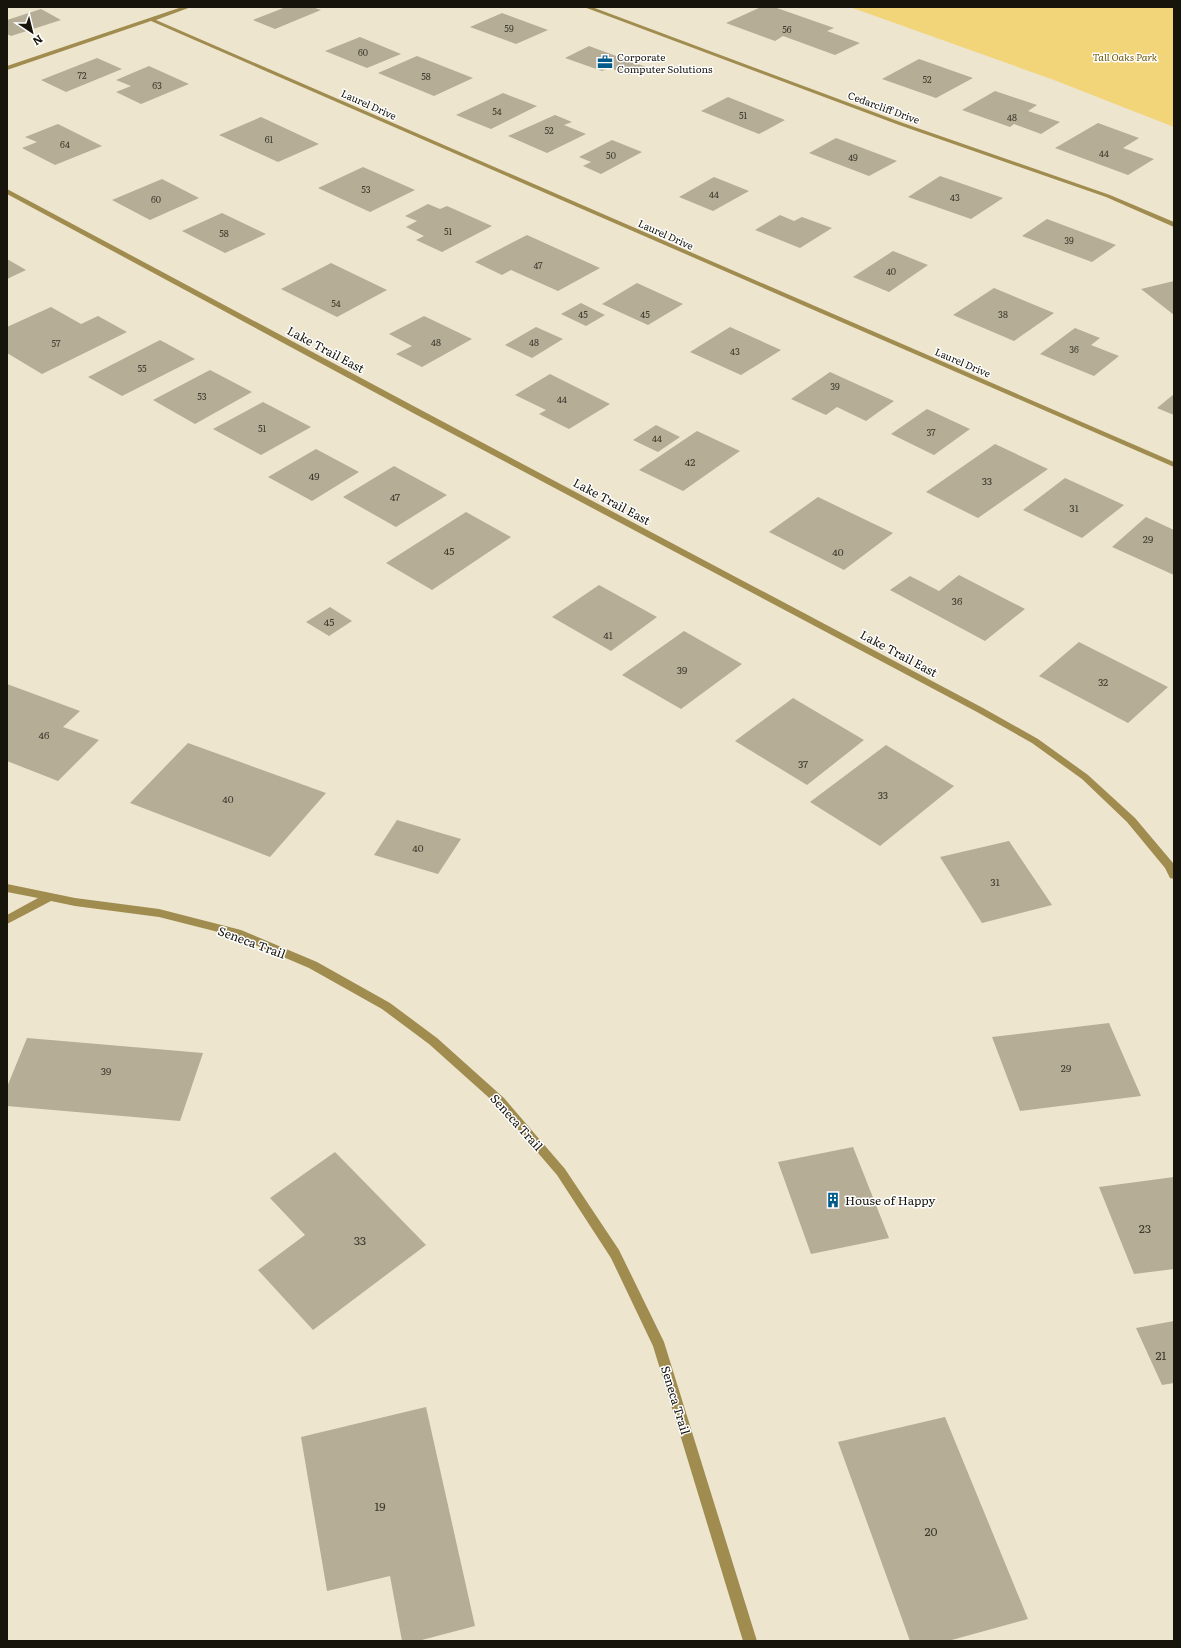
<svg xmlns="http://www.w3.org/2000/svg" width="1181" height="1648" viewBox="0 0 1181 1648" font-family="Literata,serif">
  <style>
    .green { fill: #f2d479 }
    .building { fill: #b5ad96 }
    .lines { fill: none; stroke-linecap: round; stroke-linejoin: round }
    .street { fill: #a08c4f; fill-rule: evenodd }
    .labels { text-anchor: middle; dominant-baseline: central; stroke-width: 3; stroke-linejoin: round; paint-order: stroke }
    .far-number-label { font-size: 9px; fill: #3e3a2e }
    .far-poi-label { font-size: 10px; fill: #16140b; stroke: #fff; text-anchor: start }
    .far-park-label { font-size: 10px; font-style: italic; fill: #6a5500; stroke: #fff }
    .far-street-label { font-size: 10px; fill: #16140b; stroke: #fff }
    .number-label { font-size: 10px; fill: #3e3a2e }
    .street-label { font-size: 12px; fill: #16140b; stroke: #fff }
    .poi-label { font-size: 12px; fill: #16140b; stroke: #fff; text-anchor: start }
    .near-number-label { font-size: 12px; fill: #3e3a2e }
  </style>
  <rect width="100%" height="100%" fill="#ede5cd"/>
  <path class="green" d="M 850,7 L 1174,7 L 1174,127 L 1054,80 Z"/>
  <path class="building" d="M 286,7 L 312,7 L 321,10 L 275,29 L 253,20 Z
    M 761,7 L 774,7 L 834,28 L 827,31 L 860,43 L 835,55 L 783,36 L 775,41 L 726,23 Z
    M 41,9 L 61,20 L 11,36 L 7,34 L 7,20 Z
    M 502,13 L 548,30 L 516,44 L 470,27 Z
    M 360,37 L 401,54 L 367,68 L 325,51 Z
    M 589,46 L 646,67 L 630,75 L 610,68 L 602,71 L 565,58 Z
    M 417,56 L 473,78 L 434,96 L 378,73 Z
    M 97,58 L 122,69 L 66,92 L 41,80 Z
    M 919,59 L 973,78 L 936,98 L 882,79 Z
    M 149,66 L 189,84 L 141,104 L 116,92 L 131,86 L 116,80 Z
    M 995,91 L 1037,105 L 1028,111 L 1060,122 L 1041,134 L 1014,124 L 1010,127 L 962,110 Z
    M 503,93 L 537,106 L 491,129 L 456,115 Z
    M 728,97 L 785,120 L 759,134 L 701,111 Z
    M 555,115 L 572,122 L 564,125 L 586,134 L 547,153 L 508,136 Z
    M 261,117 L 319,144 L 278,162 L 219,135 Z
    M 1098,123 L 1139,138 L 1123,148 L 1154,159 L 1128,175 L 1055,148 Z
    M 58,124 L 102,146 L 55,165 L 22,148 L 37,142 L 25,137 Z
    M 836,138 L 897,161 L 869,176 L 809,153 Z
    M 612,140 L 642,152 L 601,174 L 583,166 L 591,162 L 579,157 Z
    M 363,167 L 415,190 L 370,212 L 318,188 Z
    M 940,176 L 1003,198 L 971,219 L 908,197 Z
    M 714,177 L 749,191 L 713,211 L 679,197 Z
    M 162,179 L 199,198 L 150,220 L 112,200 Z
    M 428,204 L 440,209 L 447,206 L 492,226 L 442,252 L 416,240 L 424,236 L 406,227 L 417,221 L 405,216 Z
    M 222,213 L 266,234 L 225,253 L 182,231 Z
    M 780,215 L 794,221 L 802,217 L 832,228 L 800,248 L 755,230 Z
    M 1047,219 L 1116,245 L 1092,262 L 1022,236 Z
    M 527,235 L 600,268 L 558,291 L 511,270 L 502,275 L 475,262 Z
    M 893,251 L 928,265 L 889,292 L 853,277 Z
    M 7,259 L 26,270 L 7,279 Z
    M 331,263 L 387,290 L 337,317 L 281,289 Z
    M 1174,281 L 1174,315 L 1141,289 Z
    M 637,283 L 683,304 L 648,325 L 602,304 Z
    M 994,288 L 1054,313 L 1014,341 L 953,315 Z
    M 581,303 L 605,315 L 586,326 L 561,314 Z
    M 51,307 L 81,324 L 98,316 L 127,332 L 42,374 L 7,353 L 7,327 Z
    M 424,316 L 472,339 L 422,367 L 396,354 L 412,346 L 389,334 Z
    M 536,327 L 563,339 L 532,358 L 505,345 Z
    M 730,327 L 781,350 L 741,375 L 690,352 Z
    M 1075,328 L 1100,338 L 1091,345 L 1119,356 L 1094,376 L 1040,354 Z
    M 160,340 L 195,359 L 122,396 L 88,377 Z
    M 210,370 L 252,392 L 195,424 L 153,400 Z
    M 830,372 L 894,401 L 866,421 L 837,407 L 826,415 L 791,399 Z
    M 550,374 L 610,404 L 569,429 L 539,414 L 546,410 L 515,395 Z
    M 1174,394 L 1174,415 L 1157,408 Z
    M 263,402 L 311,427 L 261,455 L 213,429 Z
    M 927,409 L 970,429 L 934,455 L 891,434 Z
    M 656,425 L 680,437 L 658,452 L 633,440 Z
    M 697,431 L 740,451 L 683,491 L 639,470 Z
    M 995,444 L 1048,469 L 978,518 L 926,492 Z
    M 316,449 L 359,472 L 312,501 L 268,477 Z
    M 394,466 L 447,495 L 396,527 L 343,497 Z
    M 1065,478 L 1124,505 L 1082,538 L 1023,510 Z
    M 818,497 L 893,533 L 844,570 L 769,532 Z
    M 466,512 L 511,537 L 432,590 L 386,563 Z
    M 1146,517 L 1174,530 L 1174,575 L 1112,547 Z
    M 959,575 L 1025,609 L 985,641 L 890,590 L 910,576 L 939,591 Z
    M 599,585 L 657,617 L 611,651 L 552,617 Z
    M 330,607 L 352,621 L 329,636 L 306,622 Z
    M 684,631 L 742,664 L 681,709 L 622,675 Z
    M 1079,642 L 1168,687 L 1128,723 L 1039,676 Z
    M 7,684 L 80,711 L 63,727 L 99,740 L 58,781 L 7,761 Z
    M 793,698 L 864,740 L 807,785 L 735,741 Z
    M 188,743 L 326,793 L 270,857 L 130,803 Z
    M 886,745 L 954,786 L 880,846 L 810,802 Z
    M 397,820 L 461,839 L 438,874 L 374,855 Z
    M 1009,841 L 1052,905 L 982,923 L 940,857 Z
    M 1109,1023 L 1141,1096 L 1020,1111 L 992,1037 Z
    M 27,1038 L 203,1053 L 180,1121 L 7,1106 L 7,1087 Z
    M 853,1147 L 889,1238 L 811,1254 L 778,1162 Z
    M 335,1152 L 426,1245 L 313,1330 L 258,1270 L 305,1235 L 270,1198 Z
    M 1174,1177 L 1174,1269 L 1134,1274 L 1099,1187 Z
    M 1174,1321 L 1174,1383 L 1162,1385 L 1136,1328 Z
    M 426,1407 L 475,1626 L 418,1641 L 402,1641 L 390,1576 L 327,1591 L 301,1437 Z
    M 945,1417 L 1028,1619 L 948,1641 L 910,1641 L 838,1442 Z"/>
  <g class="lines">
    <path class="street" d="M 182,7 L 191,7 L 156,20 L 1174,462 L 1174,467 L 151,21 L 7,70 L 7,66 Z
      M 584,7 L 592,7 L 903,123 L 1110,195 L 1174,222 L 1174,227 L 1106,197 L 899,125 Z
      M 7,189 L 421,410 L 983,708 L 1038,739 L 1088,775 L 1135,818 L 1173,863 L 1174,879 L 1170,878 L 1165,868 L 1127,822 L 1082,779 L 1032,743 L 977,712 L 415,414 L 7,194 Z
      M 7,884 L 75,898 L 159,909 L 241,930 L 317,962 L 390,1003 L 437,1038 L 504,1098 L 565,1169 L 619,1250 L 664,1342 L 757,1641 L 743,1641 L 653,1346 L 611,1258 L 557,1175 L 496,1104 L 429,1044 L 382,1009 L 309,968 L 234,936 L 159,917 L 75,906 L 51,901 L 7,924 L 7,915 L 38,898 L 7,892 Z"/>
  </g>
  <defs>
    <g id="office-bare" transform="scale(1.2)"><path d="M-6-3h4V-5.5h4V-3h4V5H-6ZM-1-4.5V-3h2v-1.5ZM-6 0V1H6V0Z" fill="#005b8c" stroke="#fff" stroke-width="2.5" paint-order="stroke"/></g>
    <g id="building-bare" transform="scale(1.2)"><path d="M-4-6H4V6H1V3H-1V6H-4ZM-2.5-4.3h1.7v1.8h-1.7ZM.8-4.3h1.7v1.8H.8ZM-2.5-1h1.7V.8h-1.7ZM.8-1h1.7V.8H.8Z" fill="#005b8c" stroke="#fff" stroke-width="2.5" paint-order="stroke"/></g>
  </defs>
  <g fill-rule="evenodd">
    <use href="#office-bare" x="605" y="62"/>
    <use href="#building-bare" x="833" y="1200"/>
  </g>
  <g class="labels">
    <g class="far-number-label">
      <text x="509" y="28">59</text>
      <text x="787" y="29">56</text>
      <text x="363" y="52">60</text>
      <text x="82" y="75">72</text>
      <text x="426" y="76">58</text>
      <text x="927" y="79">52</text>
      <text x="157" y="85">63</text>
      <text x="497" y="111">54</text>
      <text x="743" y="115">51</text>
      <text x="1012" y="117">48</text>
      <text x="549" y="130">52</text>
      <text x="269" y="139">61</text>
      <text x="65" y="144">64</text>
      <text x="1104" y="153">44</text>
      <text x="611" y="155">50</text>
      <text x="853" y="157">49</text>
      <text x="366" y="189">53</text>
      <text x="714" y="194">44</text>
      <text x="955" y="197">43</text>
      <text x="156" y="199">60</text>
      <text x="448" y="231">51</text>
      <text x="224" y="233">58</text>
      <text x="1069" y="240">39</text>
      <text x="538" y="265">47</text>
      <text x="891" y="271">40</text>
      <text x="336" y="303">54</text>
      <text x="583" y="314">45</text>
      <text x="645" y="314">45</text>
      <text x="1003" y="314">38</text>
      <text x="436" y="342">48</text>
      <text x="534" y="342">48</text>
      <text x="56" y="343">57</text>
      <text x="1074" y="349">36</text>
      <text x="735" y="351">43</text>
      <text x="142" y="368">55</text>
      <text x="835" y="386">39</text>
      <text x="202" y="396">53</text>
      <text x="562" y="399">44</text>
      <text x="262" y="428">51</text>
      <text x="931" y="432">37</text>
      <text x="657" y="438">44</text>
    </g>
    <g class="far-poi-label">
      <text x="617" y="56">Corporate<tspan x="617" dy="12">Computer Solutions</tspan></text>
    </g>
    <g class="far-park-label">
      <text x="1125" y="56">Tall Oaks Park</text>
    </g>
    <g class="far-street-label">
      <text transform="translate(369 104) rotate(24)">Laurel Drive</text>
      <text transform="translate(884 107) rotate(20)">Cedarcliff Drive</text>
      <text transform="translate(666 234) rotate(24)">Laurel Drive</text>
      <text transform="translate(963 362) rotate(23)">Laurel Drive</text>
    </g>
    <g class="number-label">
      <text x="690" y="461">42</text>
      <text x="314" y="475">49</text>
      <text x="987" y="480">33</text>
      <text x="395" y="496">47</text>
      <text x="1074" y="507">31</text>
      <text x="1148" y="538">29</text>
      <text x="449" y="550">45</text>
      <text x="838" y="551">40</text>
      <text x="957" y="600">36</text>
      <text x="329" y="621">45</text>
      <text x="608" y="634">41</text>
      <text x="682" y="669">39</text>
      <text x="1103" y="681">32</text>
      <text x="44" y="734">46</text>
      <text x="803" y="763">37</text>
      <text x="883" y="794">33</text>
      <text x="228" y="798">40</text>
      <text x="418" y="847">40</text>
      <text x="995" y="881">31</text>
      <text x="1066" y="1067">29</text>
      <text x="106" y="1070">39</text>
    </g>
    <g class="street-label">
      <text transform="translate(326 349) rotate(28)">Lake Trail East</text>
      <text transform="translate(612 501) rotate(28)">Lake Trail East</text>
      <text transform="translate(899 653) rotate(28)">Lake Trail East</text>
      <text transform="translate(252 942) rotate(20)">Seneca Trail</text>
      <text transform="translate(517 1122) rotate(48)">Seneca Trail</text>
      <text transform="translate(676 1400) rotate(73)">Seneca Trail</text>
    </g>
    <g class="poi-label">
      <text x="845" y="1200">House of Happy</text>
    </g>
    <g class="near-number-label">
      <text x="1145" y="1228">23</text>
      <text x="360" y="1240">33</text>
      <text x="1161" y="1355">21</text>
      <text x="380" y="1506">19</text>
      <text x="931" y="1531">20</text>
    </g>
  </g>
  <rect width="1181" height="1648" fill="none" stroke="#16140b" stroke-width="16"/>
  <g transform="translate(32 32) rotate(145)" stroke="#ffffff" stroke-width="3" paint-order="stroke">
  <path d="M0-3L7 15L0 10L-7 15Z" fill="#16140b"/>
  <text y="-6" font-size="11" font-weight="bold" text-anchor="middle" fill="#16140b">N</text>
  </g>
</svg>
